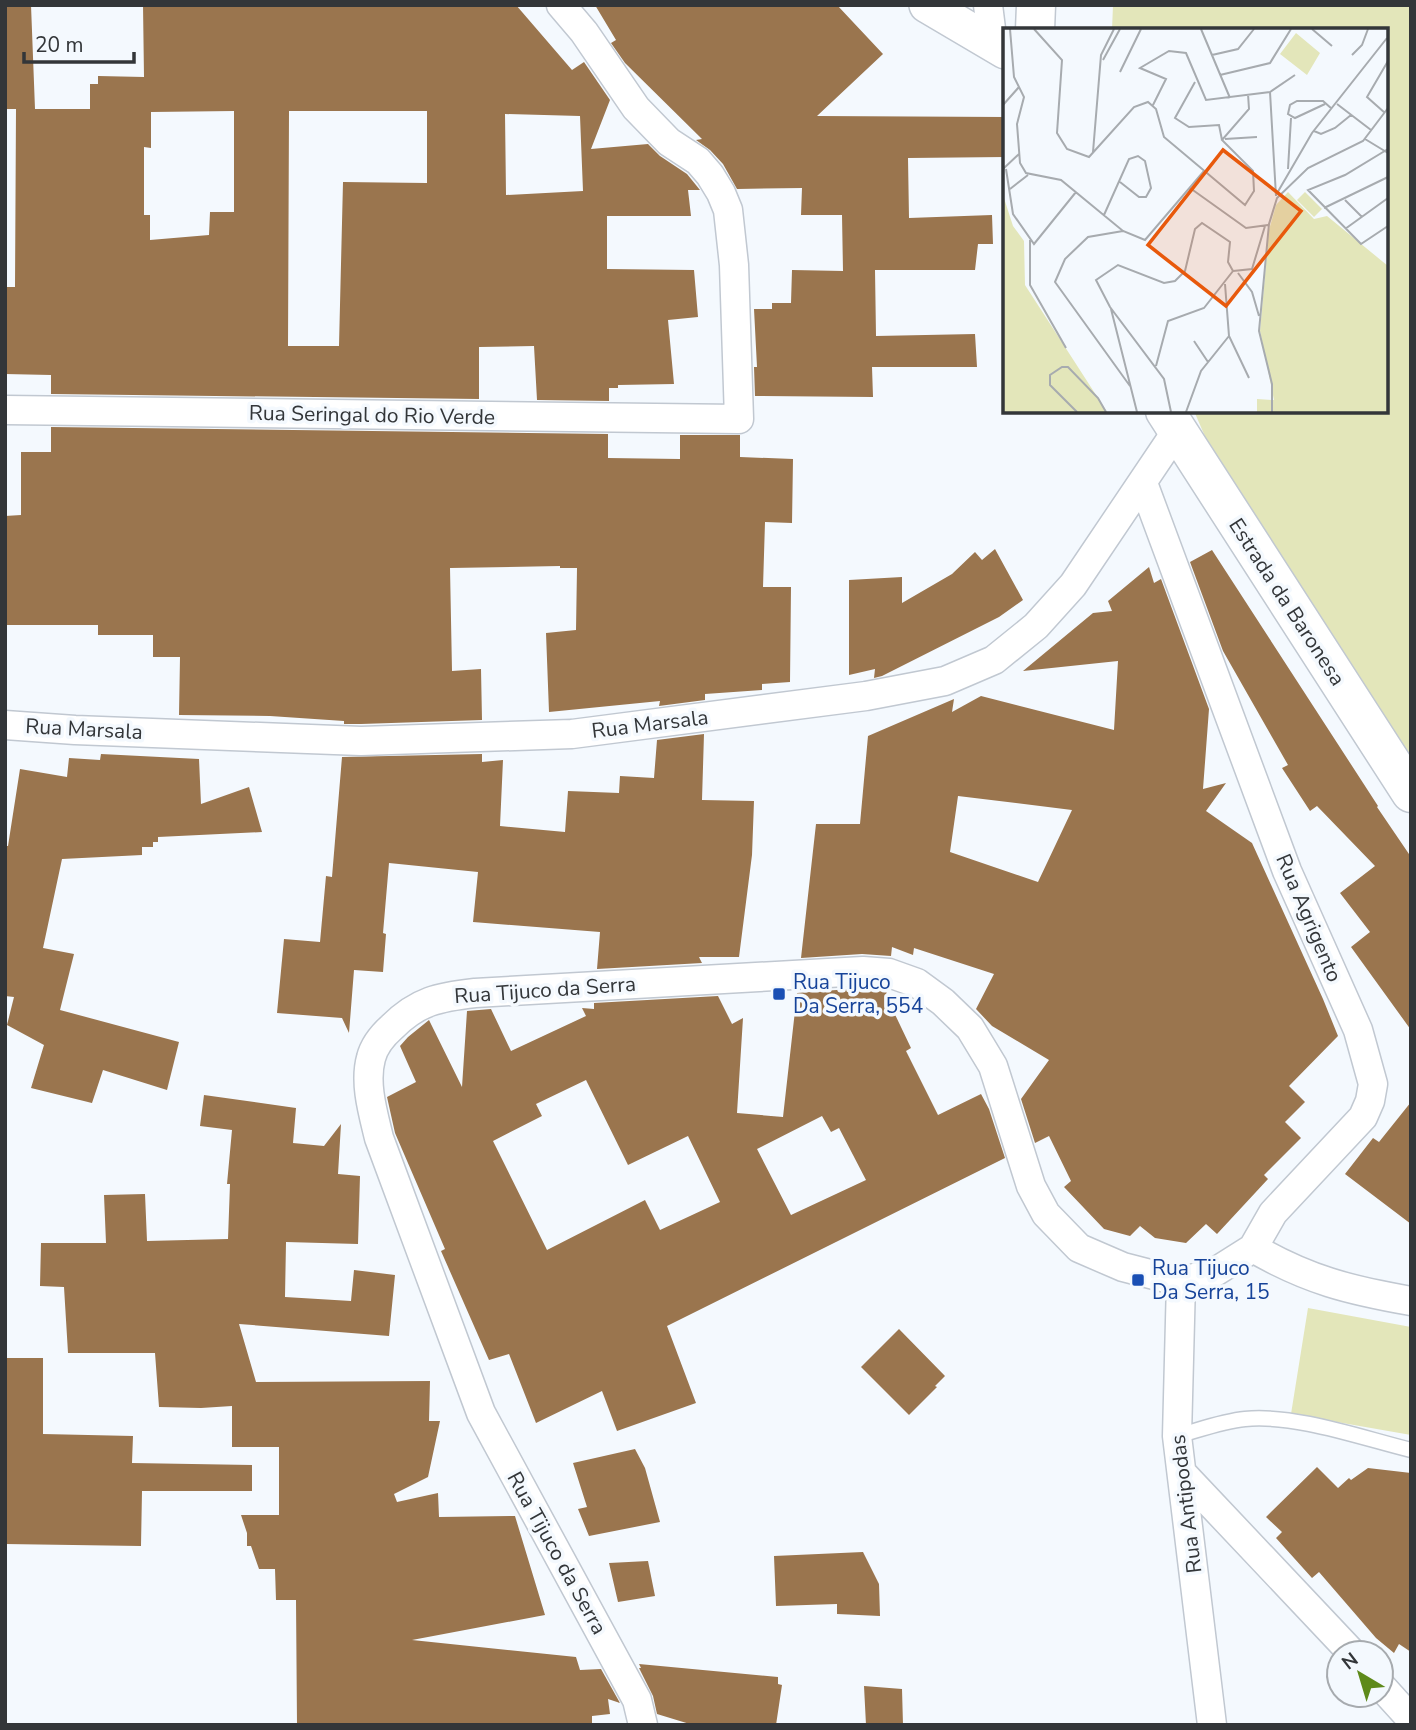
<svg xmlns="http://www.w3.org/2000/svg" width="1416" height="1730" viewBox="0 0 1416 1730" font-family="'Nunito Sans',sans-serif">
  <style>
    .green { fill: #e3e6ba }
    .building { fill: #9a754e; fill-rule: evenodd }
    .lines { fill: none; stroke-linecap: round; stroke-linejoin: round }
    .service-casing { stroke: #c1c8d1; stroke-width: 17 }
    .minor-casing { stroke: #c1c8d1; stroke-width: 31 }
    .tertiary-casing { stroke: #c1c8d1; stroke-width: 38 }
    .secondary-casing { stroke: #c1c8d1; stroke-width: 41 }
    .service { stroke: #fff; stroke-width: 14 }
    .minor { stroke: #fff; stroke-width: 28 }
    .tertiary { stroke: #fff; stroke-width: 35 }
    .secondary { stroke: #fff; stroke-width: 38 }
    .transit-dot { fill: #1a4fb4; stroke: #f4f9fe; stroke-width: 2.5 }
    .labels { text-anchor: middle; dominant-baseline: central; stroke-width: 7; stroke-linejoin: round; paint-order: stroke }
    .street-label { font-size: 21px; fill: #333639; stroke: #f4f9fe }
    .transit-label { font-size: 21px; fill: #164399; stroke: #f4f9fe; text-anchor: start }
    .inset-road { fill: none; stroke: #a7abaf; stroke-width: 2 }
    .view { fill: #e8590c; fill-opacity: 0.15; stroke: #e8590c; stroke-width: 3.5 }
    .inset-edge { fill: none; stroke: #333639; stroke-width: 3.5 }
  </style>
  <rect width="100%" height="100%" fill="#f4f9fe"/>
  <path class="green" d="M 1113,5 L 1411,5 L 1411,774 L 1233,501 L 1194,411 L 1386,411 L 1386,30 L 1112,30 Z
    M 1308,1308 L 1411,1327 L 1411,1435 L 1291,1414 Z"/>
  <path class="building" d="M 5,5 L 31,5 L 35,109 L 90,109 L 90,84 L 98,84 L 98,76 L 144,77 L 143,5 L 516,5 L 572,70 L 584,62 L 610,100 L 591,149 L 648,144 L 660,156 L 687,174 L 700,190 L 688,190 L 691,216 L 607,216 L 607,269 L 694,270 L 698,317 L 668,320 L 674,384 L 618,385 L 618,388 L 609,388 L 609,401 L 537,400 L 534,346 L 479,347 L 479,399 L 51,394 L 51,375 L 5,374 L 5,287 L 15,287 L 16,109 L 31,109 L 5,109 ZM 234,111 L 234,212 L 210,212 L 209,235 L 150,240 L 150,215 L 144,215 L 144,147 L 151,148 L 151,112 ZM 289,111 L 427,111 L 427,183 L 343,182 L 339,346 L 288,346 ZM 505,114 L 580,116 L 583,191 L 506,195 Z
    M 595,5 L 837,5 L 883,54 L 817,116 L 1005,117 L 1005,157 L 908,158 L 909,218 L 992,215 L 993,244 L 978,244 L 975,270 L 875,270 L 876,336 L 975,334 L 977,367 L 872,367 L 873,397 L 755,396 L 754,367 L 757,367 L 754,309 L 772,309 L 772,303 L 791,303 L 792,270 L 843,271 L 842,215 L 801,215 L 802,188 L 737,189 L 723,164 L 710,150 L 696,140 L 702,139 L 625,63 L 611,43 L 616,40 Z
    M 51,427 L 608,434 L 608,458 L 680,459 L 680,435 L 740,435 L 740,457 L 793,459 L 792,523 L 765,522 L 763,587 L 791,587 L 790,682 L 762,684 L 762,690 L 705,694 L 705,700 L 659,706 L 660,701 L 549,712 L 546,633 L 576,630 L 577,568 L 560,568 L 560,566 L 450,568 L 452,671 L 481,669 L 482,720 L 361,724 L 344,724 L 344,721 L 270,716 L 179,715 L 180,657 L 153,657 L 153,635 L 98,635 L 98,625 L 5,625 L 5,516 L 21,515 L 21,452 L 51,452 Z
    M 995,549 L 1023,600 L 999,617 L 882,676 L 874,678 L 875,669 L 849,675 L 849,580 L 902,577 L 902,603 L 952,574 L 975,552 L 982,560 Z
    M 1212,550 L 1378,806 L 1377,807 L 1411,857 L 1411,1030 L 1351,947 L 1370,932 L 1340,893 L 1375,866 L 1317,806 L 1310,811 L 1282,768 L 1288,765 L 1223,651 L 1190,562 Z
    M 1149,567 L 1154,583 L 1161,579 L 1209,709 L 1203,789 L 1226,783 L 1206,811 L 1252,843 L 1323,999 L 1338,1036 L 1289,1086 L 1305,1102 L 1285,1122 L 1301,1138 L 1264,1175 L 1268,1179 L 1217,1234 L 1206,1224 L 1186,1243 L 1155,1238 L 1140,1226 L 1130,1236 L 1104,1229 L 1064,1187 L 1071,1181 L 1049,1136 L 1035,1143 L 1021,1099 L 1049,1060 L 992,1026 L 976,1009 L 994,974 L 914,948 L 913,955 L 892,947 L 891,956 L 862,954 L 801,958 L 816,824 L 860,824 L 868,736 L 954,699 L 952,712 L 981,696 L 1114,730 L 1118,661 L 1023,671 L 1093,613 L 1112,611 L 1108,601 ZM 958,796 L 1072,810 L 1038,882 L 950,852 Z
    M 704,734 L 702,800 L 754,801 L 752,855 L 739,957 L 699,957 L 702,963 L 597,969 L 600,932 L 473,922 L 478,872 L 389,863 L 383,933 L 386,934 L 383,972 L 354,970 L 349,1033 L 342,1018 L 277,1013 L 284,939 L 320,942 L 326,876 L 332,877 L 342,757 L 482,754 L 482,762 L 503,760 L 500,826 L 565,832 L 568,791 L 619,793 L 620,776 L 654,778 L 657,740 Z
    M 101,754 L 199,759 L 201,804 L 249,787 L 262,832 L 158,837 L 158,842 L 153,842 L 153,847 L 142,847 L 142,855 L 62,859 L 43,948 L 74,954 L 60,1010 L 179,1042 L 167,1090 L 103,1070 L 92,1103 L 31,1088 L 44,1045 L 7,1025 L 14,997 L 5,996 L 5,846 L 8,846 L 20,769 L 67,777 L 69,758 L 100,760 Z
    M 863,988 L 887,990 L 885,1001 L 890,1004 L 911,1048 L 906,1051 L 938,1115 L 981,1094 L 989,1109 L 1005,1158 L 667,1326 L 696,1403 L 617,1431 L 602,1391 L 536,1423 L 509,1354 L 489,1360 L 441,1251 L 445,1249 L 395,1133 L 387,1097 L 416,1082 L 400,1046 L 408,1037 L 429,1020 L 462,1087 L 467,1011 L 491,1009 L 511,1051 L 586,1016 L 582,1008 L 594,1009 L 594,1003 L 718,996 L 732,1024 L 743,1018 L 737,1113 L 783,1117 L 797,993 ZM 586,1080 L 628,1165 L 688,1136 L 720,1202 L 660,1230 L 645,1200 L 547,1250 L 493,1141 L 542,1116 L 536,1104 ZM 822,1116 L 831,1132 L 839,1128 L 866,1180 L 791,1215 L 757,1149 Z
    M 204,1095 L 296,1108 L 293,1143 L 324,1146 L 341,1124 L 338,1174 L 360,1176 L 358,1244 L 286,1242 L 285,1297 L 351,1301 L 354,1270 L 395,1275 L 389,1336 L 239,1324 L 256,1382 L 430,1381 L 429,1421 L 440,1421 L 428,1477 L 394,1494 L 397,1502 L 438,1493 L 439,1517 L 515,1516 L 545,1615 L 412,1640 L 576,1657 L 580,1670 L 601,1669 L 620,1703 L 608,1699 L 610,1714 L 592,1716 L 592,1725 L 297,1725 L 296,1600 L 276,1600 L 275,1569 L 259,1569 L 251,1546 L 247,1546 L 247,1533 L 241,1515 L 279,1515 L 279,1447 L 232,1447 L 232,1406 L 201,1408 L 159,1407 L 155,1353 L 68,1353 L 64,1287 L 40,1286 L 41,1243 L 106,1243 L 104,1195 L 145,1194 L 147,1241 L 228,1239 L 230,1184 L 227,1184 L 232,1130 L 200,1126 Z
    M 1411,1102 L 1411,1224 L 1345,1174 L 1373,1138 L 1379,1142 Z
    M 899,1329 L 945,1376 L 935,1386 L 937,1387 L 909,1415 L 861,1367 Z
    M 5,1358 L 43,1358 L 43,1434 L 133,1436 L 132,1463 L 252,1465 L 252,1491 L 142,1491 L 141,1546 L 5,1544 Z
    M 635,1449 L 645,1468 L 660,1522 L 589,1536 L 578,1509 L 587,1507 L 573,1463 Z
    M 1317,1467 L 1338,1488 L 1349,1478 L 1351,1480 L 1368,1468 L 1411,1473 L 1411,1652 L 1399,1644 L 1394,1653 L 1376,1638 L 1319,1572 L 1312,1578 L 1276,1538 L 1282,1532 L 1266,1517 Z
    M 863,1552 L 879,1584 L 880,1616 L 837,1614 L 837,1604 L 776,1606 L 774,1556 Z
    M 648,1561 L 655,1596 L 618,1602 L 609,1563 Z
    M 639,1664 L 778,1677 L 778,1684 L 782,1685 L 776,1725 L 693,1725 L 657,1714 L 653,1696 L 639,1668 L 641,1668 Z
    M 864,1686 L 902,1689 L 903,1725 L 866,1725 Z"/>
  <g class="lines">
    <g class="service-casing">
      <path id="service" d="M 1177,1436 C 1199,1430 1223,1421 1245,1419 C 1295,1414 1362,1438 1411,1450"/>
    </g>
    <g class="minor-casing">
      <path id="minor" d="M 988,5 L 993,45
        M 5,410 L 739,419 L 734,265 L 728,210 L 721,193 L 710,175 L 698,161 L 669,142 L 636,108 L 584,32 L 561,5
        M 1143,483 L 1287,871 L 1358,1030 L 1373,1084 L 1370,1101 L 1363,1117 L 1273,1213 L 1253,1248 L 1215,1272 L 1181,1282
        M 5,725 L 75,730 L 361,741 L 572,734 L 866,696 L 945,681 L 994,660 L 1036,626 L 1073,585 L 1176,432
        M 1253,1248 C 1308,1280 1349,1290 1411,1301
        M 1181,1282 L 1177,1436 L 1212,1725
        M 1182,1473 L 1352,1653
        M 1381,1686 L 1411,1719
        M 643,1725 L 637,1700 L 481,1413 L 379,1138 C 373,1113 364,1083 371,1058 C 374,1046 383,1035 392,1027 C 418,1001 439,997 475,993 L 863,971 L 889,973 L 917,983 L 943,1002 L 970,1028 L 993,1066 L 1031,1186 L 1046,1214 L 1079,1248 L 1123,1267 L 1181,1282"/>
    </g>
    <g class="tertiary-casing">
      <path id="tertiary" d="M 927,5 L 1005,51"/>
    </g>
    <g class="secondary-casing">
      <path id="secondary" d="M 1035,30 L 1036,5
        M 1165,411 L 1411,793"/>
    </g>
    <use href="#service" class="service"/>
    <use href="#minor" class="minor"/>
    <use href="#tertiary" class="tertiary"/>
    <use href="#secondary" class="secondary"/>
  </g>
  <g class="transit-dot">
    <rect x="772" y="987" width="14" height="14" rx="3.5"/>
    <rect x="1131" y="1273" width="14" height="14" rx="3.5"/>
  </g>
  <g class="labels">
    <g class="street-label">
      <text transform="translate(372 415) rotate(1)">Rua Seringal do Rio Verde</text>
      <text transform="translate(1287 602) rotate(57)">Estrada da Baronesa</text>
      <text transform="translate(650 724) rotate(-7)">Rua Marsala</text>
      <text transform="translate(84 729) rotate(3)">Rua Marsala</text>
      <text transform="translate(1309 918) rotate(67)">Rua Agrigento</text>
      <text transform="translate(545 990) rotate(-4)">Rua Tijuco da Serra</text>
      <text transform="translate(1186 1504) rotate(-97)">Rua Antipodas</text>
      <text transform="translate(557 1553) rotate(61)">Rua Tijuco da Serra</text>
    </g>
    <g class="transit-label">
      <text x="793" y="982">Rua Tijuco<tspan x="793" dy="24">Da Serra, 554</tspan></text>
      <text x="1152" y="1268">Rua Tijuco<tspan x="1152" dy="24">Da Serra, 15</tspan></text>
    </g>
  </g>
  <g transform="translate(1003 28)">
    <rect width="385" height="385" fill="#f4f9fe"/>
    <path d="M 293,5 L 317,25 L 304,47 L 277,26 ZM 285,164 L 311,191 L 324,188 L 385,238 L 385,384 L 254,384 L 254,371 L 271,372 L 257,303 L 266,202 L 273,177 ZM 302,164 L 319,181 L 311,189 L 294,172 ZM 0,167 L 10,198 L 21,213 L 22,257 L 104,384 L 0,384 Z" fill="#e3e6ba"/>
    <path class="inset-road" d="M 7,1 L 11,49 L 21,69 L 14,96 L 17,135 L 23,145 L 58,152 L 120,203 L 142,212 L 201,143M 31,1 L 59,32 L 54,105 L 64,121 L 86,129 L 131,79 L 145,74 L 153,81 L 161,109 L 242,177 L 251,163 L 250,143 L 219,112 L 246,81 L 245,66M 198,1 L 227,70M 309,1 L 329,18M 209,27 L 235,21 L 251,1M 349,27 L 359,17 L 365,1M 100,32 L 117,1M 117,44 L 138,1M 217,47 L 267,35 L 288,1M 192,54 L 172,90 L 186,99 L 216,97 L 219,112M 267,64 L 273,168M 322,76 L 292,90 L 285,86 L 287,77 L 294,73 L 320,73 L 329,81M 334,76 L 368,102M 0,77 L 16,59M 150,77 L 163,51 L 137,40 L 166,23 L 183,25 L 203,72 L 267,64 L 292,47M 382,85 L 364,69 L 385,33M 311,103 L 318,106 L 332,100 L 348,87M 222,111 L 254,109M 362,111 L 385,125M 385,121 L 342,147 L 305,162 L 358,216 L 385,198M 90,124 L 98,27 L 111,1M 0,141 L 16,126M 3,141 L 10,186 L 31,216 L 73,164M 285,141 L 288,90M 187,160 L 243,200 L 265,197M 7,161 L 25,147M 273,167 L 309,105 L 384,10M 342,172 L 359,189M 321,180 L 385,149M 101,187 L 126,131 L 135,128 L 142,133 L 148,160 L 143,169 L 136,169 L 117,154M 342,201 L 385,170M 120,203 L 85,209 L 62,231 L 52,254 L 127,358M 27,212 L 27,257 L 63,320M 230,243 L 249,241 L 262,198M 235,245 L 249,264 L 256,288M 222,256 L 226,308 L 246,350M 108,281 L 134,384M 191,313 L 205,334M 153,338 L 165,293 L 201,280 L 230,243M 74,384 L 47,357 L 47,347 L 59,339 L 65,339 L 95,370 L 103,384M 168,384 L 161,351 L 107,279 L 93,252 L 115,237 L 161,255 L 172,253 L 182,243 L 192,201 L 199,195 L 227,214 L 225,234 L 230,243M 183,384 L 198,343 L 226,308M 269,384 L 269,356 L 256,303 L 266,196 L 274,170 L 305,140 L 360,113 L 385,80"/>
    <path class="view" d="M 220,122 L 298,183 L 223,278 L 145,217 Z"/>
    <rect width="385" height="385" class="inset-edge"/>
  </g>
  <rect width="1416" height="1730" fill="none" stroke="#333639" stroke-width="14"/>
  <g transform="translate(1360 1674) rotate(322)"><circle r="33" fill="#f4f9fe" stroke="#a7abaf" stroke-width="2"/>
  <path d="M0-5L12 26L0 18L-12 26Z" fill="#5e8a1a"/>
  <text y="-10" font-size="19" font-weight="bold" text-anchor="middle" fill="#333639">N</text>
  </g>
  <path d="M24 52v10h110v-10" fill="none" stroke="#333639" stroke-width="3.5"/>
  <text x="35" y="52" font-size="21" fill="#333639" stroke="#f4f9fe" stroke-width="5" paint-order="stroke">20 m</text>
</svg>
